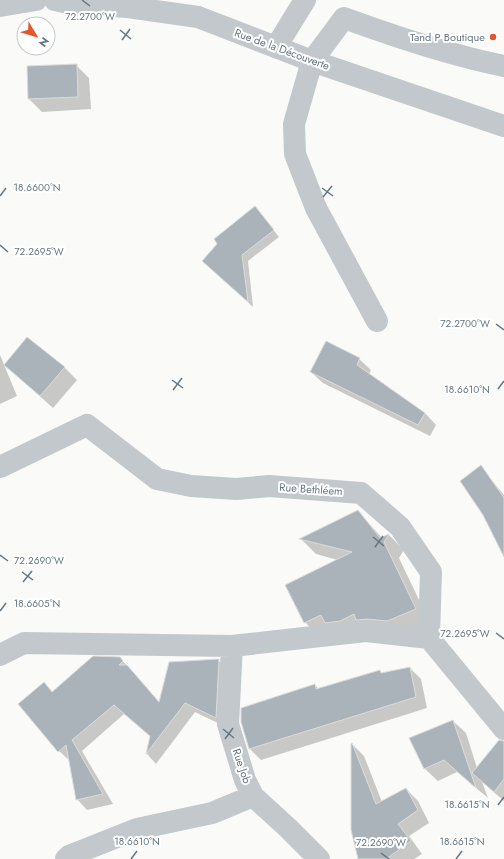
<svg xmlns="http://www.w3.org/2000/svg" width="504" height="859" viewBox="0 0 504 859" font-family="Jost,sans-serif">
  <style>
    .shadow { fill: #0003 }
    .building { fill: #aab3b9; stroke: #dcdcda }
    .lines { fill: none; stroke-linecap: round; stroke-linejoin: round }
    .minor { stroke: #c3c8cc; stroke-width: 22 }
    .tertiary { stroke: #c3c8cc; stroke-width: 22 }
    .ticks { fill: none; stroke: #657683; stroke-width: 1.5 }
    .poi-dot { fill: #e4572e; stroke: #fff; stroke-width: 1.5 }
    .labels { text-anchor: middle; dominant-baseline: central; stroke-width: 4; stroke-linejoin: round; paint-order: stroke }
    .poi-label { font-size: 11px; fill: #657683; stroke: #fff; text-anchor: end }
    .street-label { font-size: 11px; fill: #657683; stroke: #fff }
    .ticks-label { font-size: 10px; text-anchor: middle; fill: #657683; stroke: #fff; stroke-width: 4; stroke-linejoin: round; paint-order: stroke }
  </style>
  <rect width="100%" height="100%" fill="#fafaf8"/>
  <path class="shadow" d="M 76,65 L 89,78 L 91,109 L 42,112 L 29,99 Z
    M 261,214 L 279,237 L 248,261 L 253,307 L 210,267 L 218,244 Z
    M 0,355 L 17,396 L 0,404 Z
    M 359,359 L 371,370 L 369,374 L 425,413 L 436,425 L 430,436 L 323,383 L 311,372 Z
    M 5,365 L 64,367 L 77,380 L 53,408 Z
    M 484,471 L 504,495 L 504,555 Z
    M 358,511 L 382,538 L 389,535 L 404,550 L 399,558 L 431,625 L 320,638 L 305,622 L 338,560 L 316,554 L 301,539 Z
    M 120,658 L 160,703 L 218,660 L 229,671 L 226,727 L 195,712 L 156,764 L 147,754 L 151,737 L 124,714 L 82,751 L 113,804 L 87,810 L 77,799 L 70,761 L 59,751 L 44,684 L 53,692 Z
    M 410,668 L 421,679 L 427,708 L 261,760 L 250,749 L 315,685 L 319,689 L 374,680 Z
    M 453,721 L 466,733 L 477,768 L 504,759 L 504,801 L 482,782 L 488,798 L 457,772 L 438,781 L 425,769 L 411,738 Z
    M 352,744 L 364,756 L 382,802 L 406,789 L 418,801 L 429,823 L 409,836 L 422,854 L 414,859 L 359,859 Z"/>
  <path class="building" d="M 77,64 L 78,97 L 28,99 L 27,66 Z
    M 255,206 L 274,230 L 242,255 L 248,302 L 202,261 L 217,244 L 214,239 Z
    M 27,337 L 65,367 L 40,396 L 4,365 Z
    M 326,341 L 360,358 L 357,365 L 425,413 L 418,425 L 310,372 Z
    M 481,465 L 504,498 L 504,557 L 483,515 L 460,481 Z
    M 358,510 L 380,538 L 389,534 L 384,542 L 416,609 L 387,621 L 367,619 L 356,620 L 354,614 L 340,621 L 325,623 L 321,615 L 304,623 L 285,585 L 352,552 L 299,539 Z
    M 93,656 L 120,657 L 123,661 L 119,665 L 127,665 L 159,702 L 169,662 L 219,659 L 216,718 L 185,703 L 146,754 L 150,736 L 114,705 L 72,740 L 103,794 L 76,800 L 66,745 L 58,752 L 18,704 L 44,682 L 52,692 Z
    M 410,667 L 416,697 L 249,749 L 241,722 L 241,708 L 315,684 L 316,689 L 380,670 L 381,673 Z
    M 453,720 L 476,788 L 444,760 L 424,769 L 409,738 Z
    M 499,740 L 504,741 L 504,779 L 494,792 L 472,773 Z
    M 352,743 L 376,804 L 406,788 L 418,810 L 398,824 L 411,841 L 386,859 L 358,859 L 351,830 L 351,744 Z"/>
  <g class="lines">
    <path class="minor" d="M 276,47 L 305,0
      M 377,321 L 316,208 L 295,154 L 294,124 L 312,61 L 344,18 C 396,37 449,55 504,66
      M 0,467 L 87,425 L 157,479 L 191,486 L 236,489 L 269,486 L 361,493 L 400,527 L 431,572 L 429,638 L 504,729
      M 232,646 L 228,724 L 245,780 L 253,796 L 288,828 L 319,859
      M 0,655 L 24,643 L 232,646 L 366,631 L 429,638
      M 66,859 L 69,856 L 137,829 L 212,813 L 253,796"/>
    <path class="tertiary" d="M 55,0 L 73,4 L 128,7 L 198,17 L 312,61 L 504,126
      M 0,6 L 36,0"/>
  </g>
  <path class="ticks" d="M 82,0 L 90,6M 120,30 L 131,39M 122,40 L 130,29M 322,188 L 333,196M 0,196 L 6,188M 323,197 L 332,186M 0,245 L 8,252M 496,324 L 504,330M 172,380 L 183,388M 498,389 L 504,381M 173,390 L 182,378M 373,537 L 384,546M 375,547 L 383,536M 0,555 L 8,561M 22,572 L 33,580M 23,582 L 32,571M 0,611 L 6,603M 496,633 L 504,639M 223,729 L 234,738M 225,739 L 233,728M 498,805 L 504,797M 381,853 L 389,859M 131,859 L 137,851M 456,859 L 462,851"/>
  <circle class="poi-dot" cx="493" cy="37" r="4"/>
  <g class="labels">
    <g class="poi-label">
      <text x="485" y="37">Tand P Boutique</text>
    </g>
    <g class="street-label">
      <text transform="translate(282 49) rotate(20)">Rue de la Découverte</text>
      <text transform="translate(311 489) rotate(4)">Rue Bethléem</text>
      <text transform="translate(242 766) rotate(71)">Rue Job</text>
    </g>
  </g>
  <g class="ticks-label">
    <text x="90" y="20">72.2700°W</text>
    <text x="37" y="191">18.6600°N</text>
    <text x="39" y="255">72.2695°W</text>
    <text x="465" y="327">72.2700°W</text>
    <text x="467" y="393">18.6610°N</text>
    <text x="39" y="564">72.2690°W</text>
    <text x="37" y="607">18.6605°N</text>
    <text x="465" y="637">72.2695°W</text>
    <text x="467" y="808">18.6615°N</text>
    <text x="137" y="845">18.6610°N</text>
    <text x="462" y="845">18.6615°N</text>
    <text x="381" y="846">72.2690°W</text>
  </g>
  <g transform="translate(36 36) rotate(128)"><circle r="19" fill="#ffffff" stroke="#c1c8cd"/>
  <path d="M0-3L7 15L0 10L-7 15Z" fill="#e4572e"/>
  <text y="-6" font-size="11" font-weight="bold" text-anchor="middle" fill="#657683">N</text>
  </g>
</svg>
